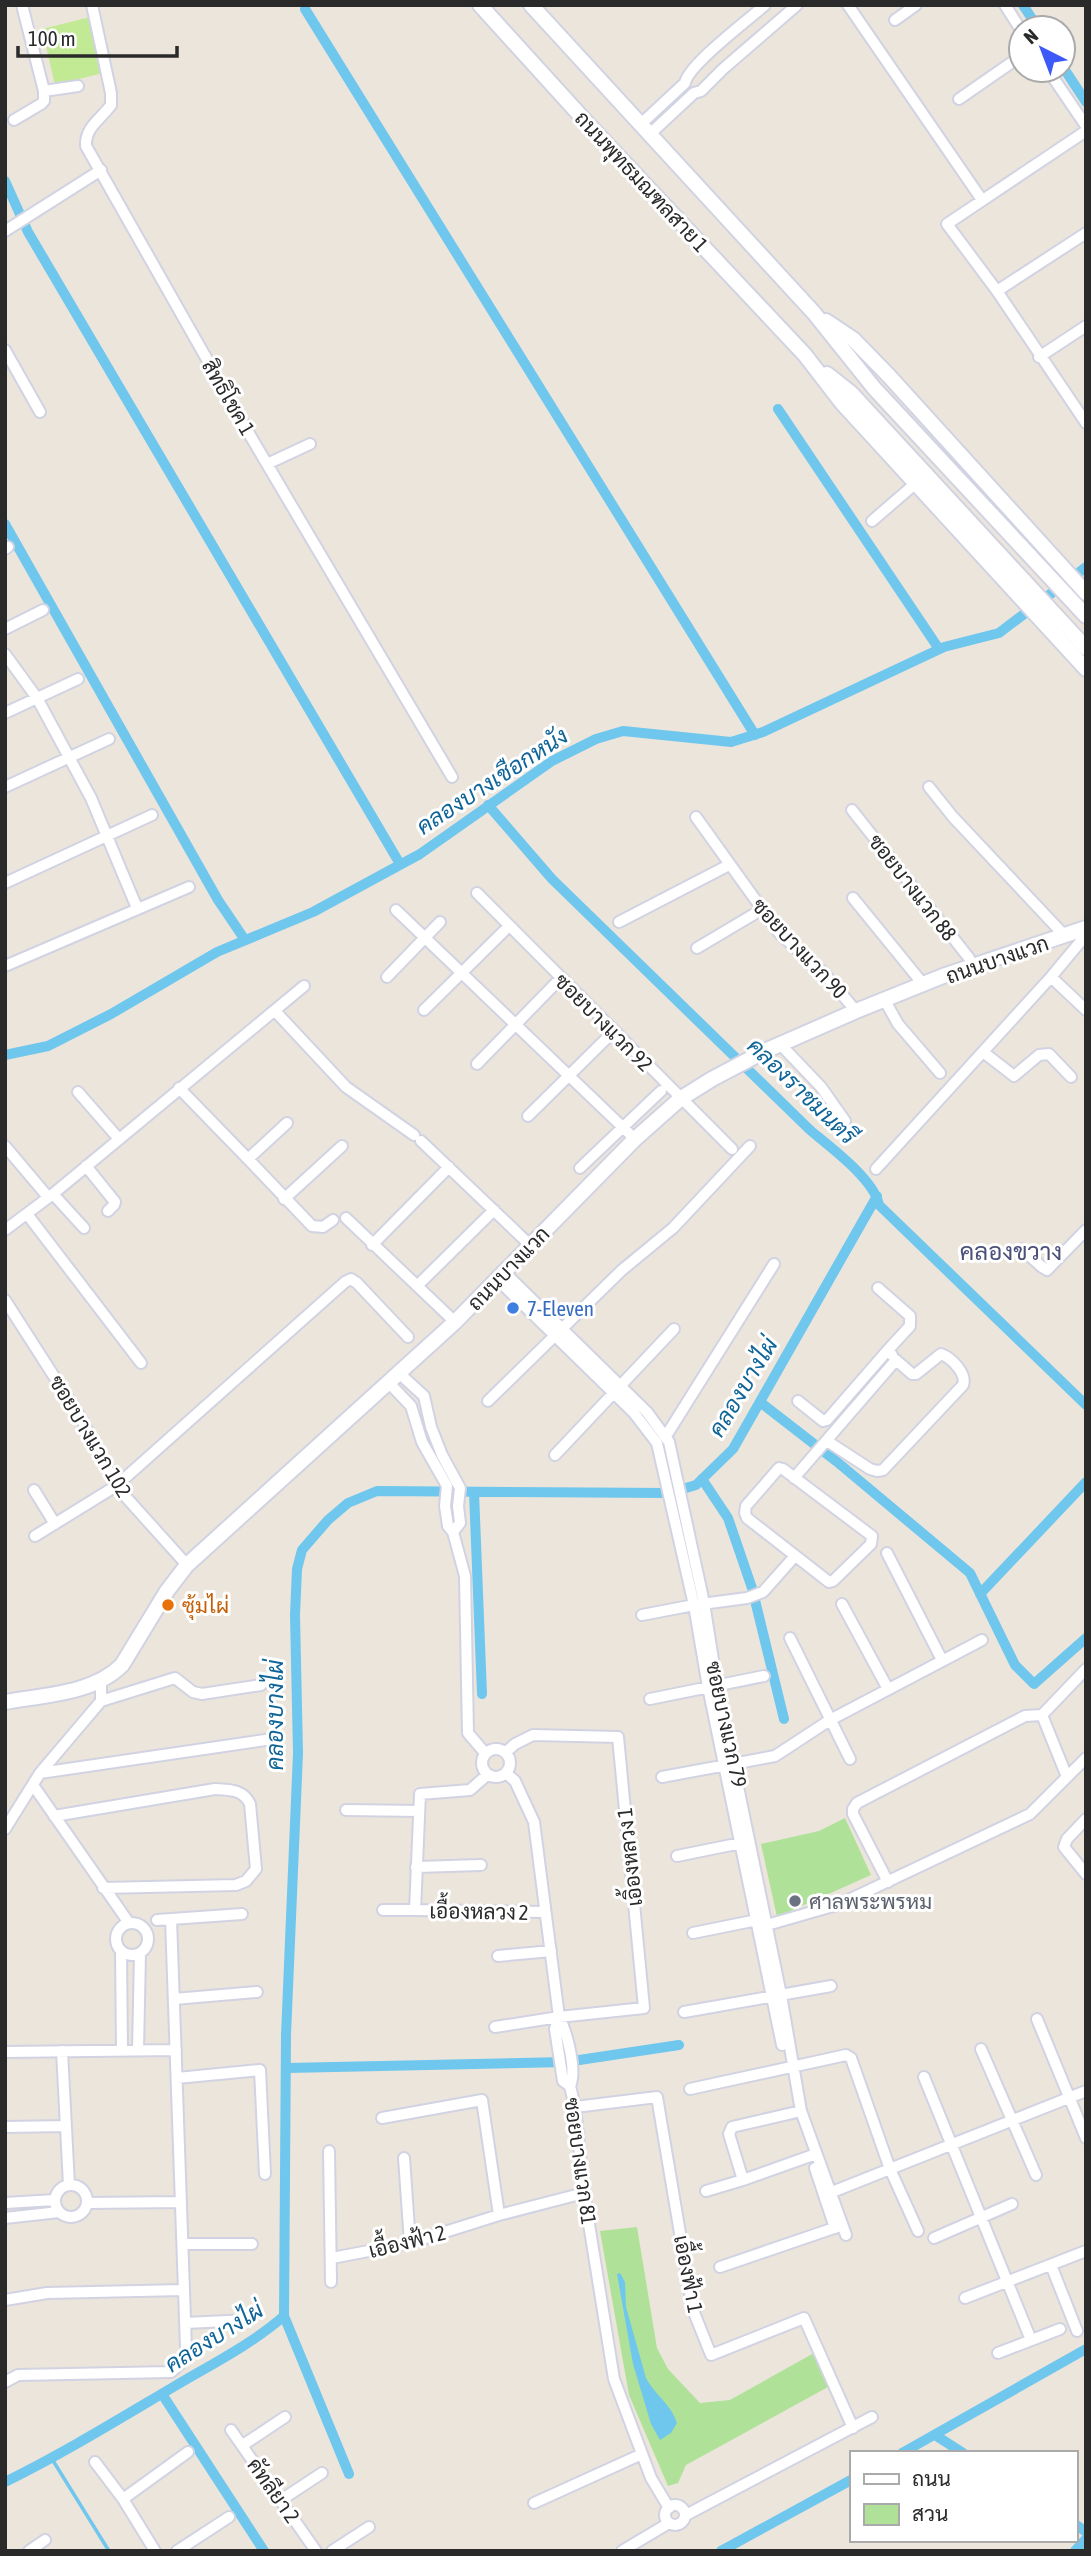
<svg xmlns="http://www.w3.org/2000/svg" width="1091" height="2556" viewBox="0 0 1091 2556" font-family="'Asap Condensed',Sarabun,sans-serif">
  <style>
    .green { fill: #afe298 }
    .pitch { fill: #c2e994 }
    .water { fill: #6fc7ed }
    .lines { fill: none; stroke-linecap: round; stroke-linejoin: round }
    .stream { stroke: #6fc7ed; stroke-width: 3.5 }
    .canal { stroke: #6fc7ed; stroke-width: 10 }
    .street-casing { stroke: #d1d3e2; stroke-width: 14 }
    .secondary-casing { stroke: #d1d3e2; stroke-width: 18 }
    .street { stroke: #fff; stroke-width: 10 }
    .secondary { stroke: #fff; stroke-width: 14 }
    .shop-dot { fill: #3f7fe0; stroke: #fff; stroke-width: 2.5 }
    .food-dot { fill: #e8710a; stroke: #fff; stroke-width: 2.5 }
    .worship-dot { fill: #6b7280; stroke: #fff; stroke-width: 2.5 }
    .labels { text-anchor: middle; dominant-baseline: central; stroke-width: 6; stroke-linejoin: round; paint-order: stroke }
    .street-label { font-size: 21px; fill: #2a2a2a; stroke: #fff }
    .shop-label { font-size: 21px; fill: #366cbe; stroke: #fff; text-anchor: start }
    .food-label { font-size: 21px; fill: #c56008; stroke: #fff; text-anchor: start }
    .worship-label { font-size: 21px; fill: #5b616d; stroke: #fff; text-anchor: start }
    .water-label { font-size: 23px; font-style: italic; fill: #0f6498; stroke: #fff }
    .quarter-label { font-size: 24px; fill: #4b517a; stroke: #fff }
  </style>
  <rect width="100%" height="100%" fill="#ece5dc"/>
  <path class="green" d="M 845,1818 L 871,1875 L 777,1917 L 761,1844 L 819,1831 Z
    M 637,2227 L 657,2348 L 668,2369 L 700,2403 L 730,2400 L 814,2353 L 828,2387 L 686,2465 L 678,2483 L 668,2486 L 629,2395 L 600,2231 Z"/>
  <path class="pitch" d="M 94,16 L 107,72 L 55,85 L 42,29 Z"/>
  <path class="water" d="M 620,2273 L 625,2282 L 626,2307 L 646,2378 C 655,2395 671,2404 677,2423 L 671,2433 L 660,2440 L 651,2424 L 633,2364 L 617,2274 Z"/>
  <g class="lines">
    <path class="stream" d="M 52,2459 L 109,2551"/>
    <path class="canal" d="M 1023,5 L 1038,28
      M 305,9 L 755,735
      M 1063,67 L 1086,102
      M 5,181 L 28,232 L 400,864
      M 778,409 L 939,649
      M 5,524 L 218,900 L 245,940
      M 488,805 L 552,879 L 810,1130 C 830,1147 874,1179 879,1205 L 1086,1405
      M 5,1055 L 48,1046 L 111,1014 L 217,952 L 313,912 L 420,854 L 552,761 L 596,739 L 623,731 L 731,742 L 763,732 L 944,647 L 999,633 L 1086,567
      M 760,1402 L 836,1461 L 970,1573 L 1015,1665 L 1034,1684 L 1086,1638
      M 702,1479 L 728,1518 L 752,1588 L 784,1719
      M 474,1492 L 482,1694
      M 980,1594 L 1086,1482
      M 287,2068 L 566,2062 L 679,2045
      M 284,2316 L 349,2474
      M 162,2394 L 264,2551
      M 935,2435 L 963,2453
      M 902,2453 L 1086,2349
      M 5,2482 C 64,2453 119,2419 175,2386 C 212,2364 252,2344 284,2316 L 286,2035 L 298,1753 L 295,1615 L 297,1569 L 302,1550 L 328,1520 L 348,1503 L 377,1491 L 669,1493 L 696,1485 L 733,1449 L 877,1196
      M 1075,2524 L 1086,2532
      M 721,2551 L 851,2480
      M 1075,2551 L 1086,2539"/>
    <g class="street-casing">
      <path id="street" d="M 22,5 L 44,91
        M 92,5 L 111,93 L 111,105 C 101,119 85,127 86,146 L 251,437 L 452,777
        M 848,5 L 982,200
        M 1005,5 L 1021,30
        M 895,20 L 916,5
        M 1048,70 L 1086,126
        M 959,99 L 1021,56
        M 14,120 L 41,104 L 44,101 L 44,91 L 78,86
        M 642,123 L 685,83 C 688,65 748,20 765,5
        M 1086,131 L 947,224 L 997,291 L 1086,423
        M 651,133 L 694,93 L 701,91 L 723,69 L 797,5
        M 5,231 L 101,170
        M 997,291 L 1086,233
        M 5,350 L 40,412
        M 1039,357 L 1086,326
        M 267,464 L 310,444
        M 872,521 L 916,483
        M 5,549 L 8,547
        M 5,629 L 43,610
        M 5,654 L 37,698 L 91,798 L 137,908
        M 5,713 L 78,679
        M 5,787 L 109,739
        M 929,787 L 953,817 L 1065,936
        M 852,810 L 969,958 L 972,967
        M 696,817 L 780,934 L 823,972 L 856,1011
        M 5,883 L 152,815
        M 477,893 L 732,1149
        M 853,898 L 923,984
        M 396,910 L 635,1139
        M 619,922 L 729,865
        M 697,948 L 761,910
        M 5,966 L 189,887
        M 387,977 L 440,922
        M 1051,977 L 1086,1010
        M 884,999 L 898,1024 L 940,1073
        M 424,1010 L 504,931
        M 275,1011 L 346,1087 L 414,1135
        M 780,1044 L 821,1087 L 845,1121
        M 983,1052 L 1014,1076 L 1039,1055 L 1049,1054 L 1071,1077
        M 477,1064 L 556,983
        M 179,1088 L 248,1159 L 287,1123
        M 78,1092 L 119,1139
        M 528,1116 L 608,1037
        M 421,1141 L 530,1245
        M 5,1146 L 48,1197
        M 248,1159 L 312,1226 L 323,1227 L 333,1220
        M 86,1166 L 115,1202 L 114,1205 L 108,1211
        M 580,1168 L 661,1091
        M 876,1169 L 1051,977 L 1086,935
        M 53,1194 L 84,1228
        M 284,1199 L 342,1146
        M 27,1214 L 141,1363
        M 346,1218 L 455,1322
        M 5,1230 L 53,1194 L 304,986
        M 372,1245 L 449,1167
        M 1022,1249 L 1042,1267 L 1047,1270 L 1086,1230
        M 504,1272 L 647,1412 L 669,1442 L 704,1603 L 717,1685 L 781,1995 L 801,2111 L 846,2235
        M 497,1279 L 634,1413 L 657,1443 L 694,1605 L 708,1687 L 782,2045
        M 417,1286 L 494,1210
        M 878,1288 L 910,1316 L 910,1326 L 887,1351 L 892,1355
        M 5,1300 L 82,1420 L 116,1486 L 187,1565
        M 400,1374 L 424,1396 L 431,1427 L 442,1455 L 460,1488 L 458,1506 L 460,1523 L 453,1532
        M 390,1384 L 411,1406 L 422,1442 L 447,1486 L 445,1506 L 448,1526 L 453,1532 L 465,1576 L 468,1733 L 485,1753
        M 488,1401 L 622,1270 L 673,1228 L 750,1146
        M 798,1401 L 823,1421 L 827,1420 L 887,1351
        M 666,1436 L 774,1264
        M 555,1455 L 674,1329
        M 779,1468 L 783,1469 L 872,1536 L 871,1544 L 833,1581 L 829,1582 L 747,1518 L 745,1513 L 746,1506 Z
        M 794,1478 L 896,1360 L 912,1374 L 916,1374 L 941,1354 C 952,1358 967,1374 963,1385 L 883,1470 L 877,1471 L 870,1469 L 827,1441
        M 34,1490 L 55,1524
        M 35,1536 L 116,1486 L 345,1282 L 351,1279 L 357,1283 L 408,1337
        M 887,1553 L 942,1660
        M 842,1604 L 888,1689
        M 642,1615 L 694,1605 L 747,1598 L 763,1592 L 795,1556
        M 790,1638 L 850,1759
        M 650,1699 L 764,1676
        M 101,1701 L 175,1678 L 193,1692 L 202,1694 L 261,1685
        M 1042,1715 L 1086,1669
        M482 1763a14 14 0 1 1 28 0a14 14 0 1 1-28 0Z
        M 40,1773 L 272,1739
        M 506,1773 L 515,1781 L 534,1822 L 559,2017 L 555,2029 L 563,2081 L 570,2086 L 575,2107 L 584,2193 L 614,2379 L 651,2478 L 669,2508
        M 487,1775 L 470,1790 L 420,1794 L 415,1910 L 545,1912
        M 662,1777 L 775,1756 L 830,1720 L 982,1640
        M 33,1785 L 129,1923
        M 346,1810 L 419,1811
        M 54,1816 L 215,1789 C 229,1790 243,1789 250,1804 L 256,1869 L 246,1881 L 236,1885 L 103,1888
        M 1086,1819 L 1067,1839 L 1064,1847 L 1086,1874
        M 5,1829 L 40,1773 L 101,1701 L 101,1681
        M 677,1856 L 746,1842
        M 416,1867 L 481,1865
        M 888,1882 L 853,1814 L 853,1809 L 857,1803 L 1025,1716 L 1042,1715 L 1067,1777
        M 383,1910 L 415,1910
        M 157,1920 L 242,1914
        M116 1939a16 16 0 1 1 32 0a16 16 0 1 1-32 0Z
        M 767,1925 L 840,1904 L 1030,1814 L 1086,1758
        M 693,1933 L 762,1919
        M 121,1951 L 122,2050
        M 498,1956 L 551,1951
        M 174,1999 L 257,1992
        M 684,2012 L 831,1986
        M 559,2017 C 567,2032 577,2070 570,2086
        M 1037,2019 L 1086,2138
        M 495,2027 L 559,2017 L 644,2008 L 618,1737 L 533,1735 L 515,1744 L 506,1752
        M 981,2049 L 1036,2175
        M 138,2050 L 140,1953
        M 62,2051 L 69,2185
        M 5,2052 L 176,2050
        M 924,2077 L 1031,2340
        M 177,2078 L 260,2070 L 265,2174
        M 690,2089 L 846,2055 L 851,2058 L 890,2169 L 918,2231
        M 575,2107 L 657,2097 L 693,2310 L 711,2355 L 804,2318 L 853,2428
        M 801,2111 L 732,2127 L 729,2134 L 743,2180 L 816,2154
        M 382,2118 L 482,2100 L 499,2215
        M 5,2127 L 66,2126
        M 329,2151 L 331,2282
        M 404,2158 L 410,2243
        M 815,2168 L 835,2228
        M55 2201a16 16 0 1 1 32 0a16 16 0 1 1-32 0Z
        M 706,2191 L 743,2180
        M 827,2194 L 1086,2091
        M 5,2203 L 55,2200
        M 87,2203 L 181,2202
        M 5,2218 L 59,2212
        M 934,2238 L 1012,2204
        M 183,2244 L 252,2244
        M 332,2258 L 410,2243 L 499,2215 L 584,2193
        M 1051,2265 L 1077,2331
        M 720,2267 L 840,2226
        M 965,2298 L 1086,2251
        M 5,2300 L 47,2293 L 184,2290
        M 185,2323 L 249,2320
        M 998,2353 L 1060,2329
        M 5,2382 L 18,2375 L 171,2372 L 183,2361 L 186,2348 L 171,1919
        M 231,2430 L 316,2551
        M 243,2445 L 285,2417
        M 95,2462 L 123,2499 L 155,2551
        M 123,2499 L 188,2452
        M 281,2500 L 322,2473
        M 534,2503 L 642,2454
        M665 2515a10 10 0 1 1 20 0a10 10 0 1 1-20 0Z
        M 686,2515 L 872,2417
        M 29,2551 L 45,2540
        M 177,2551 L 229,2517
        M 332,2551 L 369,2527
        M 622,2551 L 669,2523"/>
    </g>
    <g class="secondary-casing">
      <path id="secondary" d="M 480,5 L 588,124 L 805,355 L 842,403 L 1086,669
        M 531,5 L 814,313 L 874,388 L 1086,616
        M 826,321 L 853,339 L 889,376 L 1086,593
        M 827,374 L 851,393 L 1086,648
        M 5,1702 C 44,1695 93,1694 122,1665 L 167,1591 L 187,1565 L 455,1322 L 635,1139 L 680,1099 L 712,1079 L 767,1050 L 856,1011 L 943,976 L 1086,928"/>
    </g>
    <use href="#street" class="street"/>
    <use href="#secondary" class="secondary"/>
  </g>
  <circle class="shop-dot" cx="513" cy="1308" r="7"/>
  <circle class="food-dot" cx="168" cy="1605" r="7"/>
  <circle class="worship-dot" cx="795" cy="1901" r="7"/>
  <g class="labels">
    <g class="street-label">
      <text transform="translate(642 181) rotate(47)">ถนนพุทธมณฑลสาย 1</text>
      <text transform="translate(229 397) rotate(60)">สิทธิโชค 1</text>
      <text transform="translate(913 887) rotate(52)">ซอยบางแวก 88</text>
      <text transform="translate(800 948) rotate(47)">ซอยบางแวก 90</text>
      <text transform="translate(997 959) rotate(-19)">ถนนบางแวก</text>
      <text transform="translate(604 1022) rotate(45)">ซอยบางแวก 92</text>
      <text transform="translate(508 1268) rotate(-46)">ถนนบางแวก</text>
      <text transform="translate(91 1436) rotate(59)">ซอยบางแวก 102</text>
      <text transform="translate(727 1724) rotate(78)">ซอยบางแวก 79</text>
      <text transform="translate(629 1857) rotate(-96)">เอิ้องหลวง 1</text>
      <text transform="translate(479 1911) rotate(1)">เอื้องหลวง 2</text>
      <text transform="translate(581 2161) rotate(82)">ซอยบางแวก 81</text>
      <text transform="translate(407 2241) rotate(-14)">เอื้องฟ้า 2</text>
      <text transform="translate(689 2274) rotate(79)">เอื้องฟ้า 1</text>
      <text transform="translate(274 2490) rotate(55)">คัทลียา 2</text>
    </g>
    <g class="shop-label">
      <text x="527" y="1308">7-Eleven</text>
    </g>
    <g class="food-label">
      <text x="182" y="1605">ซุ้มไผ่</text>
    </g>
    <g class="worship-label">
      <text x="809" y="1901">ศาลพระพรหม</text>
    </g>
    <g class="water-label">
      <text transform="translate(492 781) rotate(-33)">คลองบางเชือกหนัง</text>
      <text transform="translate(802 1091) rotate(44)">คลองราชมนตรี</text>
      <text transform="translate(743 1387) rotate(-59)">คลองบางไผ่</text>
      <text transform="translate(275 1715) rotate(-90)">คลองบางไผ่</text>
      <text transform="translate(214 2337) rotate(-32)">คลองบางไผ่</text>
    </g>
    <g class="quarter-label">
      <text x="1011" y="1251">คลองขวาง</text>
    </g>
  </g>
  <rect width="1091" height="2556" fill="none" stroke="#2a2a2a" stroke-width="14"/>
  <rect x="850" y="2451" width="228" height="91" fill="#ffffff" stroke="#aaaaaa" stroke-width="2"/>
  <rect x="864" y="2474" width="35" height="10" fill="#ffffff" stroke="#aaaaaa" stroke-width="2"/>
  <text x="912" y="2486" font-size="21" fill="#2a2a2a">ถนน</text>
  <rect x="864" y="2504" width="35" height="21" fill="#afe298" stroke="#aaaaaa" stroke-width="2"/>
  <text x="912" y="2521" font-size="21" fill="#2a2a2a">สวน</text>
  <g transform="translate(1042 49) rotate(318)"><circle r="33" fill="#ffffff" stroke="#aaaaaa" stroke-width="2"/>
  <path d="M0-5L12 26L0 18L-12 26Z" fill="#3d59f7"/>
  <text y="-10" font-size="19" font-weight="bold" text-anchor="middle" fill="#2a2a2a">N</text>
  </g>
  <path d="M18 46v10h159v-10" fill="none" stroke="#2a2a2a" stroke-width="3.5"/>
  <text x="28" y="46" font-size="21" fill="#2a2a2a" stroke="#ffffff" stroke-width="5" paint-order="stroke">100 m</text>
</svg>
